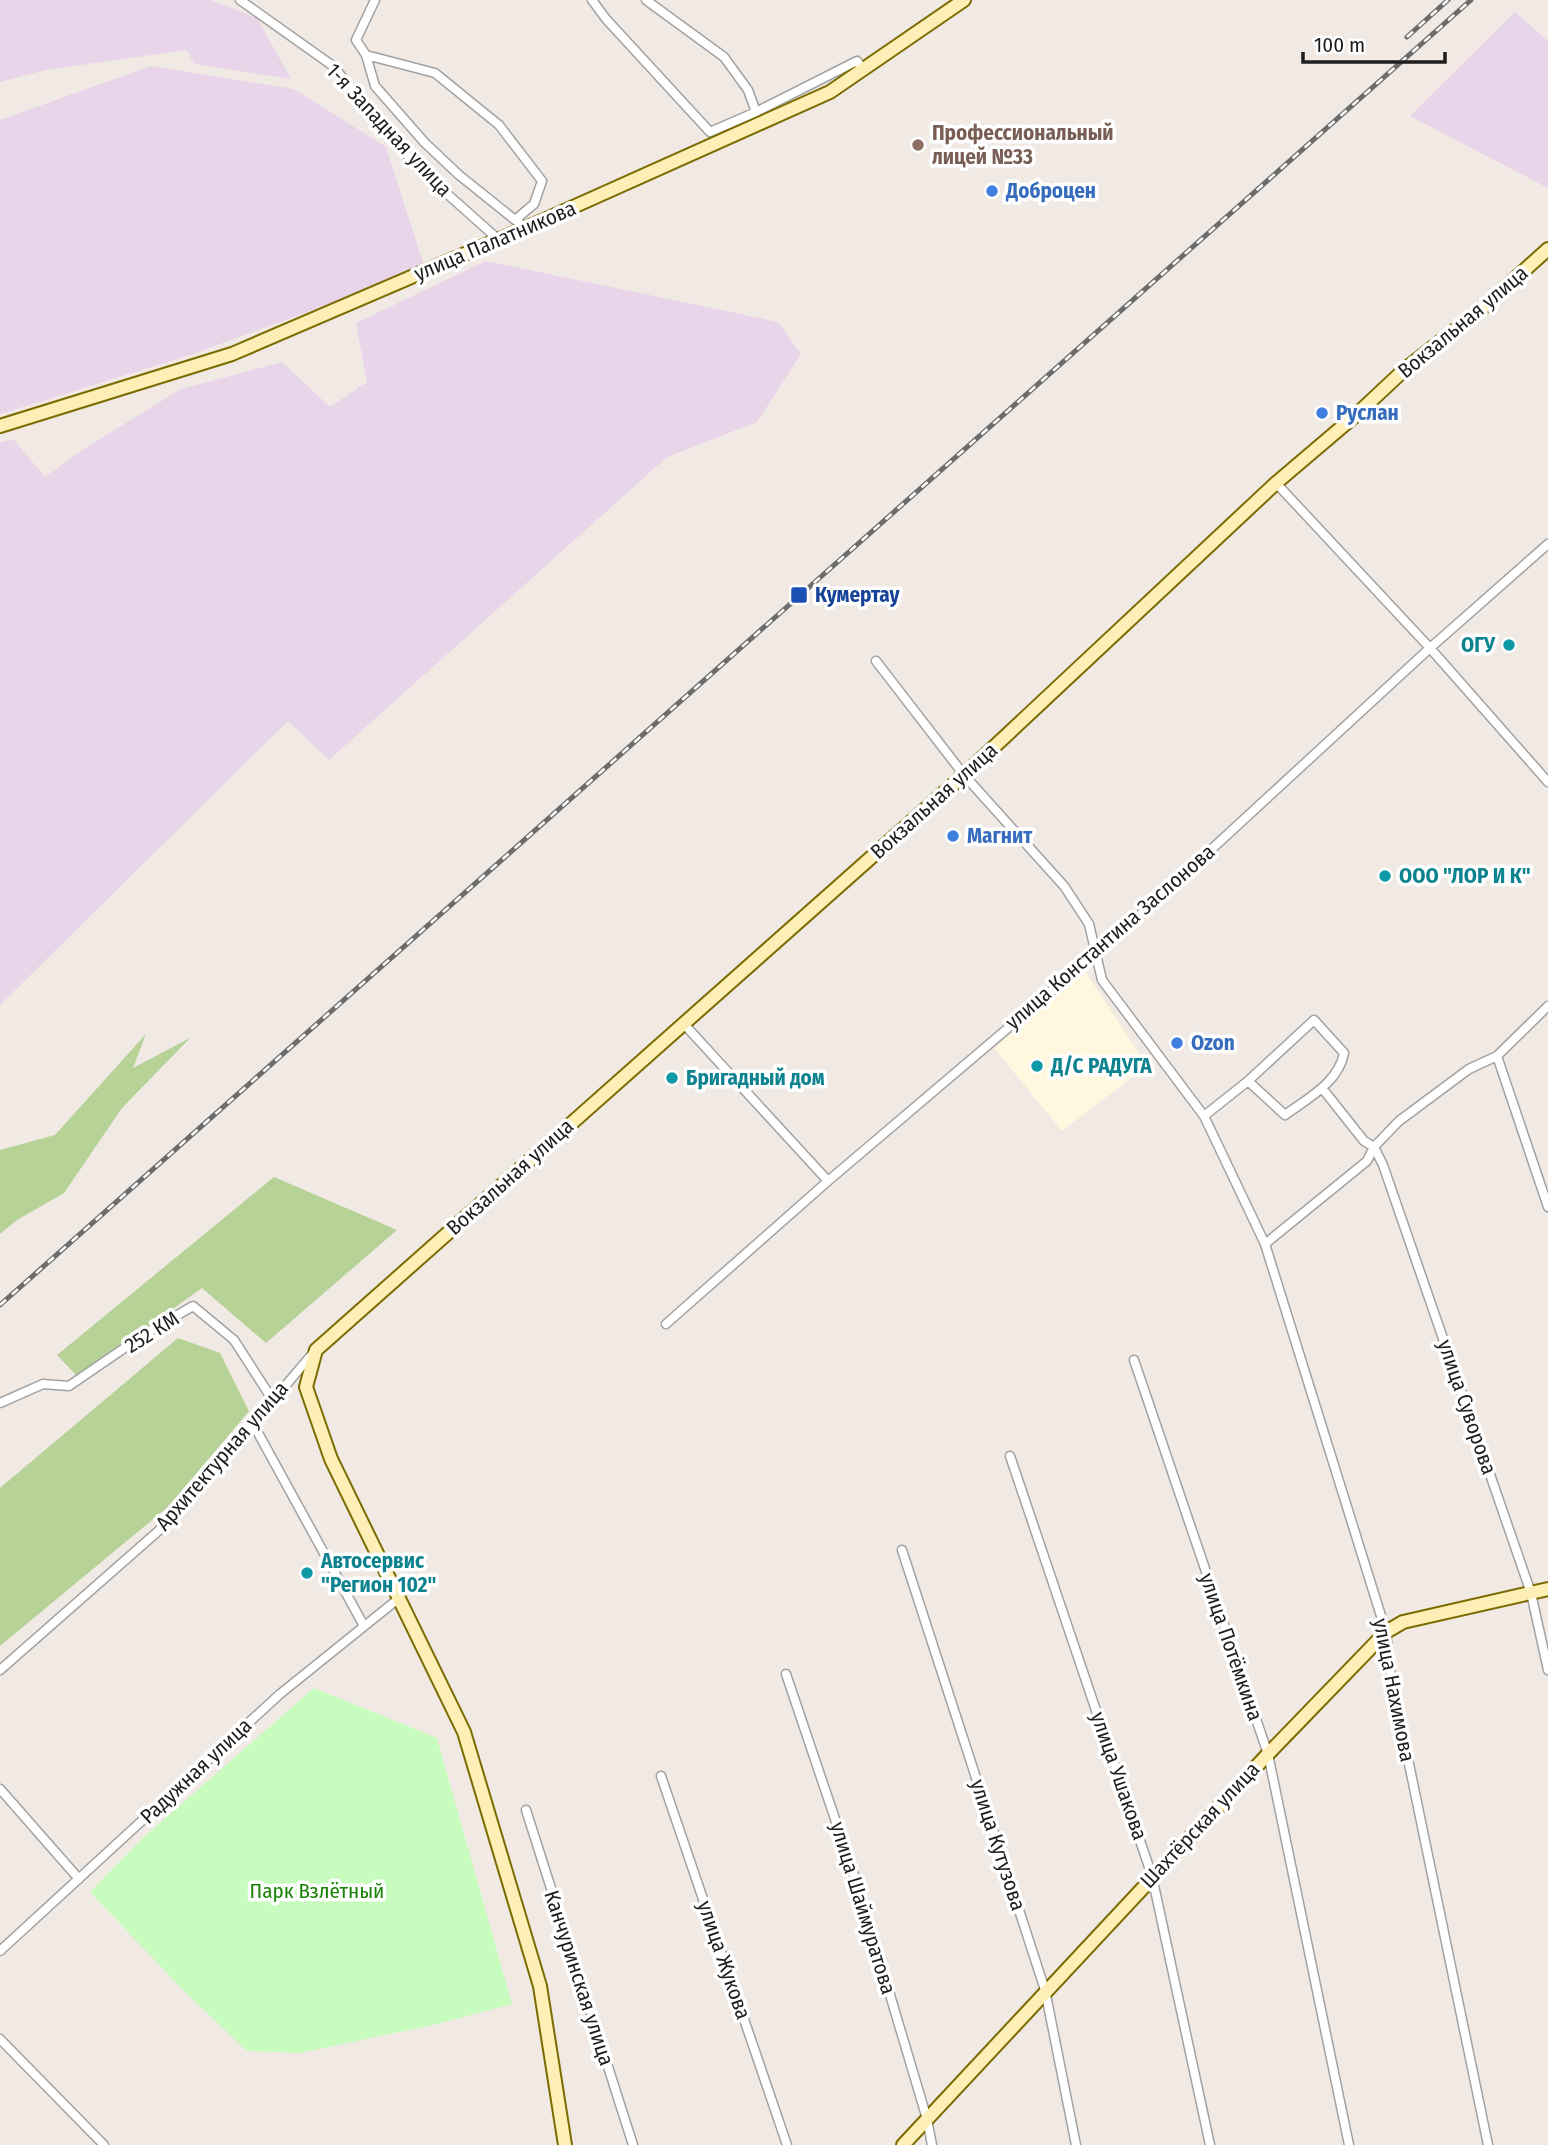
<svg xmlns="http://www.w3.org/2000/svg" width="1548" height="2145" viewBox="0 0 1548 2145" font-family="'Fira Sans Condensed',sans-serif">
  <style>
    .industrial { fill: #e8d5e9 }
    .education { fill: #fff7de }
    .forest { fill: #b6d296 }
    .park { fill: #c8fcbe }
    .lines { fill: none; stroke-linecap: round; stroke-linejoin: round }
    .street-casing { stroke: #a2a2a2; stroke-width: 11 }
    .secondary-casing { stroke: #7b6b00; stroke-width: 16 }
    .street { stroke: #fff; stroke-width: 8 }
    .secondary { stroke: #fdefb5; stroke-width: 12 }
    .rail-casing { stroke: #6c6c6c; stroke-width: 5 }
    .rail { stroke: #fff; stroke-width: 2.5; stroke-dasharray: 8; stroke-linecap: butt }
    .education-dot { fill: #8d6e63; stroke: #fff; stroke-width: 2.5 }
    .shop-dot { fill: #3f7fe0; stroke: #fff; stroke-width: 2.5 }
    .transit-dot { fill: #1a4fb4; stroke: #fff; stroke-width: 2.5 }
    .culture-dot { fill: #0f9aa8; stroke: #fff; stroke-width: 2.5 }
    .labels { text-anchor: middle; dominant-baseline: central; stroke-width: 7; stroke-linejoin: round; paint-order: stroke }
    .street-label { font-size: 21px; fill: #1e1e1e; stroke: #fff }
    .education-label { font-size: 21px; font-weight: bold; fill: #785e54; stroke: #fff; text-anchor: start }
    .shop-label { font-size: 21px; font-weight: bold; fill: #366cbe; stroke: #fff; text-anchor: start }
    .transit-label { font-size: 21px; font-weight: bold; fill: #164399; stroke: #fff; text-anchor: start }
    .culture-label { font-size: 21px; font-weight: bold; fill: #0d838f; stroke: #fff; text-anchor: start }
    .park-label { font-size: 21px; fill: #198305; stroke: #fff }
  </style>
  <rect width="100%" height="100%" fill="#f0e9e4"/>
  <path class="industrial" d="M 0,0 L 211,0 L 257,18 L 291,79 L 194,64 L 187,50 L 45,70 L 0,82 Z
    M 1515,12 L 1548,41 L 1548,188 L 1410,116 Z
    M 151,66 L 294,89 L 386,147 L 425,269 L 190,355 L 0,414 L 0,120 Z
    M 486,261 L 778,322 L 801,354 L 757,422 L 667,457 L 329,760 L 288,721 L 0,1005 L 0,443 L 13,439 L 45,477 L 87,447 L 181,389 L 282,362 L 330,407 L 367,382 L 356,323 Z"/>
  <path class="education" d="M 1084,969 L 1147,1066 L 1062,1131 L 994,1048 Z"/>
  <path class="forest" d="M 146,1034 L 133,1068 L 190,1038 L 122,1108 L 64,1193 L 17,1220 L 0,1234 L 0,1150 L 55,1135 Z
    M 274,1177 L 397,1230 L 266,1343 L 202,1288 L 78,1377 L 57,1355 Z
    M 178,1338 L 220,1353 L 249,1411 L 169,1506 L 0,1646 L 0,1488 Z"/>
  <path class="park" d="M 314,1688 L 437,1738 L 512,2004 L 437,2024 L 300,2053 L 247,2051 L 184,1991 L 90,1892 L 146,1835 Z"/>
  <g class="lines">
    <g class="street-casing">
      <path id="street" d="M 240,0 L 333,66 L 418,168 L 499,240
        M 375,0 L 356,40 L 366,55 L 375,86 L 425,143 L 459,175 L 515,220
        M 592,0 L 606,19 L 710,132 L 756,112 L 857,61 L 863,69
        M 646,0 L 724,57 L 748,90 L 756,112
        M 366,55 L 435,73 L 499,125 L 542,181 L 534,204 L 515,220 L 519,222
        M 1276,483 L 1430,648 L 1548,782
        M 876,661 L 964,775 L 1064,886 L 1089,924 L 1102,980 L 1204,1116 L 1265,1244 L 1386,1632 L 1391,1677 L 1488,2145
        M 683,1023 L 828,1181
        M 1497,1056 L 1548,1207
        M 1322,1088 L 1364,1141 L 1374,1147 L 1383,1165 L 1531,1593 L 1548,1670
        M 1204,1116 L 1248,1081 L 1314,1020 L 1344,1053 C 1339,1082 1307,1099 1285,1115 L 1248,1081
        M 1265,1244 L 1367,1161 L 1374,1147 L 1399,1121 L 1469,1069 L 1497,1056 L 1548,1006
        M 666,1324 L 828,1181 L 1127,927 L 1430,648 L 1548,544
        M 1134,1360 L 1268,1754 L 1349,2145
        M 0,1403 L 43,1384 L 69,1386 L 145,1334 L 193,1306 L 234,1340 L 272,1399
        M 252,1422 L 364,1626
        M 1010,1456 L 1152,1876 L 1210,2145
        M 902,1550 L 1045,1990 L 1076,2145
        M 0,1670 L 172,1519 L 314,1352
        M 786,1674 L 857,1884 L 927,2119 L 932,2145
        M 661,1776 L 787,2145
        M 0,1789 L 79,1879
        M 526,1810 L 633,2145
        M 0,1951 L 280,1694 L 398,1599
        M 0,2039 L 104,2145"/>
    </g>
    <g class="secondary-casing">
      <path id="secondary" d="M 0,426 L 232,354 L 544,220 L 830,92 L 964,0
        M 565,2145 L 540,1986 L 464,1732 L 331,1459 L 306,1387 L 316,1350 L 964,775 L 1276,483 L 1356,415 L 1404,370 L 1478,312 L 1548,249
        M 903,2145 L 1268,1754 L 1386,1632 L 1403,1622 L 1548,1589"/>
    </g>
    <use href="#street" class="street"/>
    <use href="#secondary" class="secondary"/>
    <g class="rail-casing">
      <path id="rail" d="M 1407,37 L 1448,0
        M 0,1305 L 1471,0"/>
    </g>
    <use href="#rail" class="rail"/>
  </g>
  <circle class="education-dot" cx="918" cy="145" r="7"/>
  <g class="shop-dot">
    <circle cx="992" cy="191" r="7"/>
    <circle cx="1322" cy="413" r="7"/>
    <circle cx="953" cy="836" r="7"/>
    <circle cx="1177" cy="1043" r="7"/>
  </g>
  <rect class="transit-dot" x="790" y="586" width="18" height="18" rx="3.5"/>
  <g class="culture-dot">
    <circle cx="1509" cy="645" r="7"/>
    <circle cx="1385" cy="876" r="7"/>
    <circle cx="1037" cy="1066" r="7"/>
    <circle cx="672" cy="1078" r="7"/>
    <circle cx="307" cy="1573" r="7"/>
  </g>
  <g class="labels">
    <g class="street-label">
      <text transform="translate(389 130) rotate(47)">1-я Западная улица</text>
      <text transform="translate(495 241) rotate(-23)">улица Палатникова</text>
      <text transform="translate(1463 322) rotate(-40)">Вокзальная улица</text>
      <text transform="translate(934 801) rotate(-42)">Вокзальная улица</text>
      <text transform="translate(1110 937) rotate(-41)">улица Константина Заслонова</text>
      <text transform="translate(510 1177) rotate(-42)">Вокзальная улица</text>
      <text transform="translate(152 1332) rotate(-32)">252 КМ</text>
      <text transform="translate(1467 1407) rotate(71)">улица Суворова</text>
      <text transform="translate(222 1456) rotate(-49)">Архитектурная улица</text>
      <text transform="translate(1231 1647) rotate(71)">улица Потёмкина</text>
      <text transform="translate(1394 1690) rotate(79)">улица Нахимова</text>
      <text transform="translate(196 1771) rotate(-43)">Радужная улица</text>
      <text transform="translate(1119 1776) rotate(71)">улица Ушакова</text>
      <text transform="translate(1200 1825) rotate(-47)">Шахтёрская улица</text>
      <text transform="translate(998 1845) rotate(72)">улица Кутузова</text>
      <text transform="translate(863 1908) rotate(73)">улица Шаймуратова</text>
      <text transform="translate(724 1960) rotate(71)">улица Жукова</text>
      <text transform="translate(579 1978) rotate(72)">Канчуринская улица</text>
    </g>
    <g class="education-label">
      <text x="932" y="133">Профессиональный<tspan x="932" dy="24">лицей №33</tspan></text>
    </g>
    <g class="shop-label">
      <text x="1006" y="191">Доброцен</text>
      <text x="1336" y="413">Руслан</text>
      <text x="967" y="836">Магнит</text>
      <text x="1191" y="1043">Ozon</text>
    </g>
    <g class="transit-label">
      <text x="815" y="595">Кумертау</text>
    </g>
    <g class="culture-label">
      <text x="1495" y="645" text-anchor="end">ОГУ</text>
      <text x="1399" y="876">ООО "ЛОР И К"</text>
      <text x="1051" y="1066">Д/С РАДУГА</text>
      <text x="686" y="1078">Бригадный дом</text>
      <text x="321" y="1561">Автосервис<tspan x="321" dy="24">"Регион 102"</tspan></text>
    </g>
    <g class="park-label">
      <text x="317" y="1891">Парк Взлётный</text>
    </g>
  </g>
  <path d="M1303 52v10h142v-10" fill="none" stroke="#1e1e1e" stroke-width="3.5"/>
  <text x="1314" y="52" font-size="21" fill="#1e1e1e" stroke="#ffffff" stroke-width="5" paint-order="stroke">100 m</text>
</svg>
